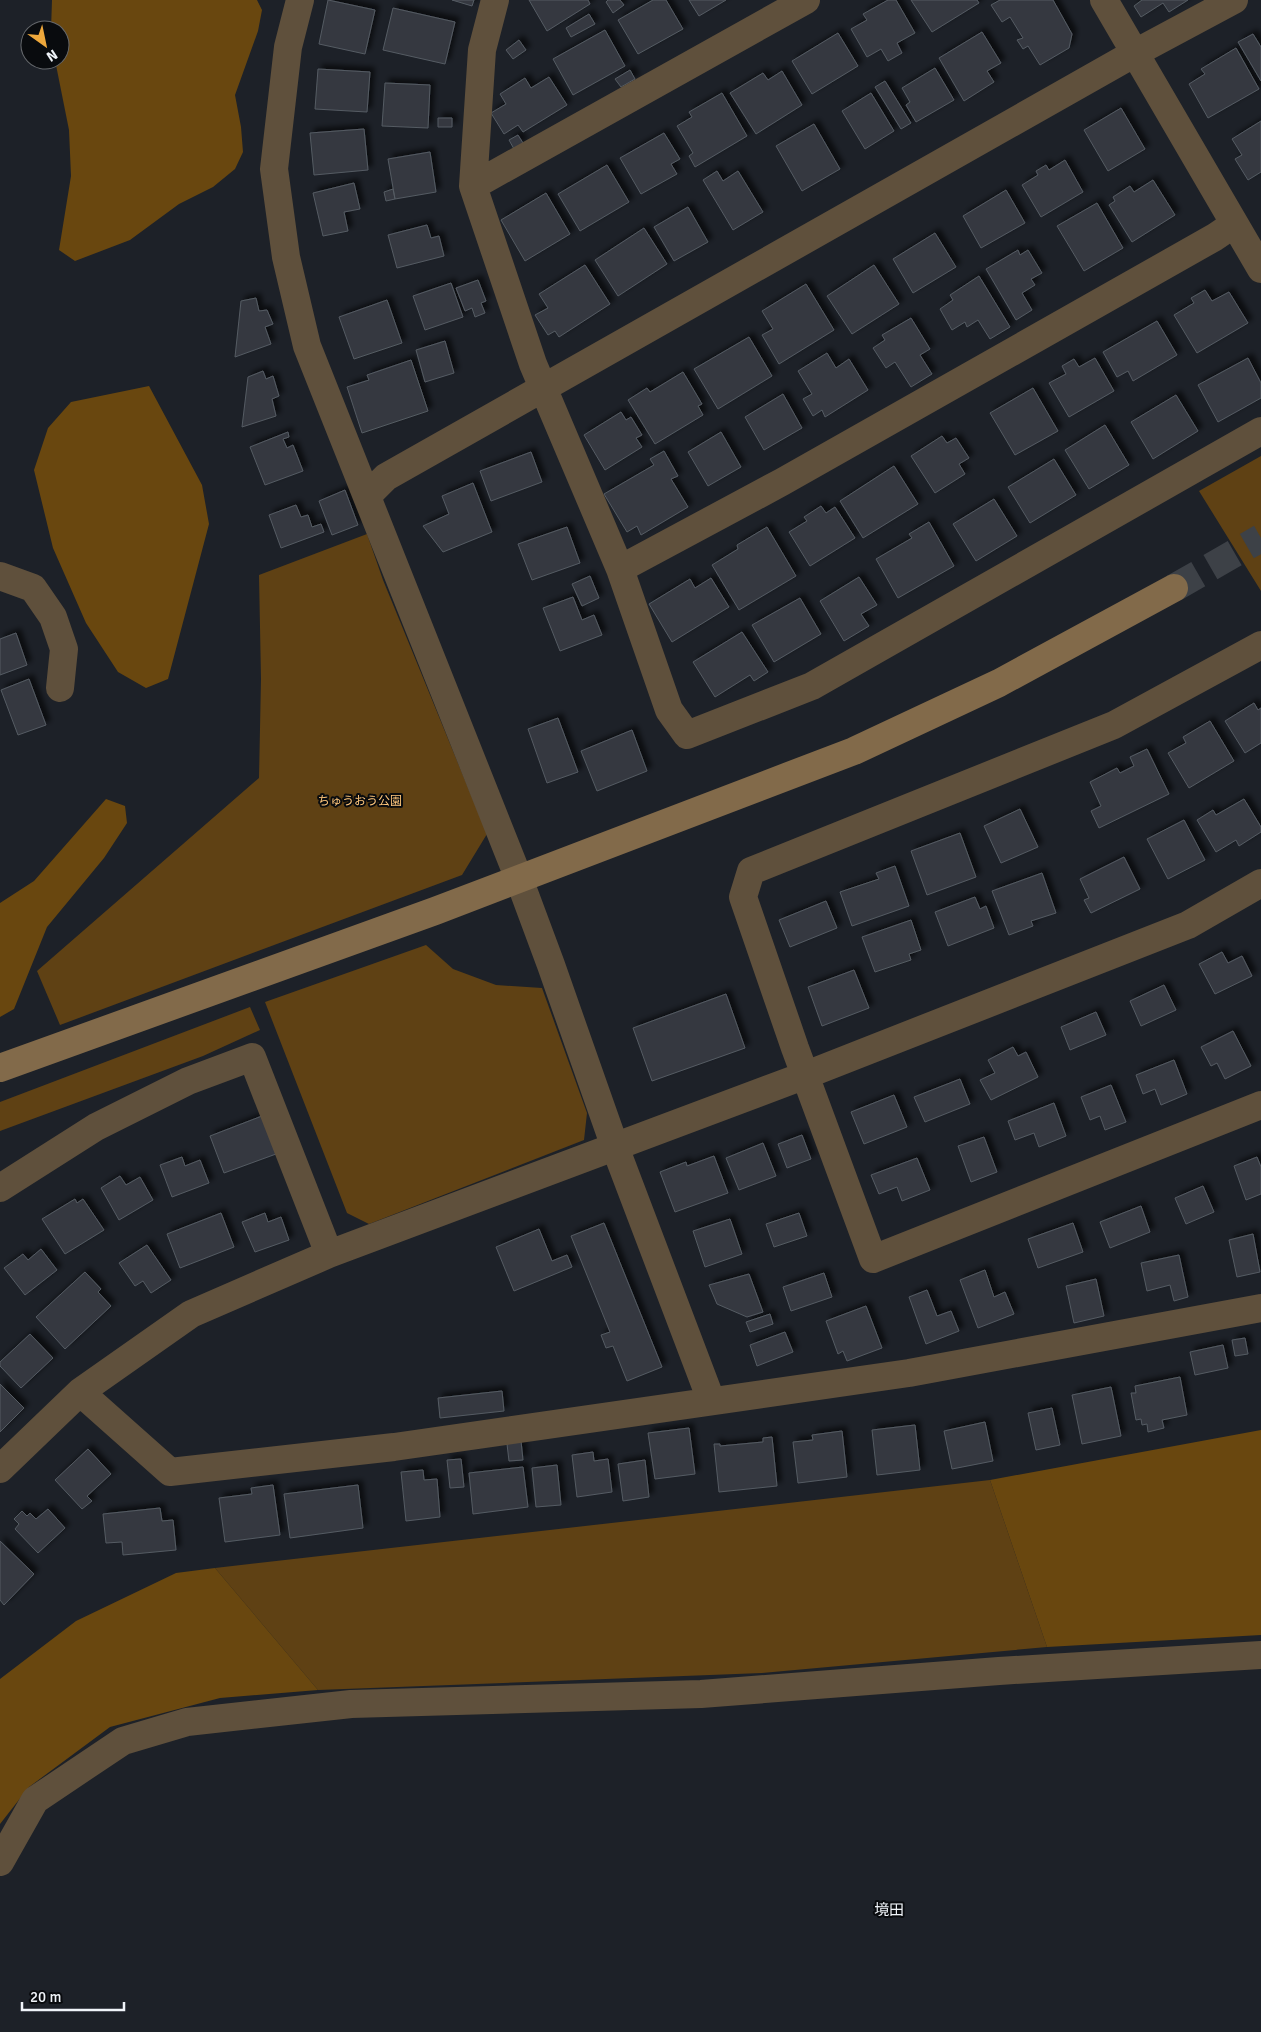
<svg xmlns="http://www.w3.org/2000/svg" width="1261" height="2032" viewBox="0 0 1261 2032" font-family="Signika,'Noto Sans JP',sans-serif">
  <style>
    .green { fill: #5f4114 }
    .forest { fill: #69470f }
    .building { fill: #343940; stroke: #555b63; filter: url(#shadow) }
    .lines { fill: none; stroke-linecap: round; stroke-linejoin: round }
    .secondary-tunnel { stroke: #3d4147; stroke-width: 28; stroke-dasharray: 28 14; stroke-linecap: butt }
    .street { stroke: #5f503c; stroke-width: 28 }
    .secondary { stroke: #826a4a; stroke-width: 28 }
    .labels { text-anchor: middle; dominant-baseline: central; stroke-width: 4; stroke-linejoin: round; paint-order: stroke }
    .park-label { font-size: 12px; fill: #ffc77c; stroke: #090b0e }
    .quarter-label { font-size: 15px; fill: #f0f4f9; stroke: #090b0e }
  </style>
  <defs>
    <filter id="shadow"><feDropShadow dx="4.5" dy="-4.5" stdDeviation="2.5" flood-color="#0009"/></filter>
  </defs>
  <rect width="100%" height="100%" fill="#1d2128"/>
  <path class="green" d="M 1261,456 L 1261,591 L 1199,491 Z
    M 367,534 L 383,580 L 487,834 L 462,875 L 60,1025 L 37,971 L 259,778 L 261,679 L 259,575 Z
    M 426,945 L 453,969 L 496,985 L 542,988 L 587,1113 L 584,1140 L 369,1224 L 347,1213 L 265,1002 Z
    M 250,1007 L 260,1030 L 203,1056 L 0,1131 L 0,1102 Z
    M 990,1480 L 1047,1647 L 762,1673 L 318,1690 L 215,1568 Z"/>
  <path class="forest" d="M 52,0 L 257,0 L 262,10 L 258,31 L 235,95 L 241,127 L 243,152 L 235,169 L 213,187 L 179,204 L 130,240 L 75,261 L 59,250 L 71,176 L 69,130 L 55,60 L 60,60 L 60,30 L 51,30 Z
    M 149,386 L 202,485 L 209,524 L 168,679 L 146,688 L 118,672 L 86,623 L 53,548 L 34,470 L 48,428 L 71,402 Z
    M 106,799 L 125,806 L 127,823 L 104,858 L 47,927 L 14,1009 L 0,1017 L 0,903 L 34,881 Z
    M 1261,1430 L 1261,1635 L 1047,1647 L 990,1480 Z
    M 215,1568 L 318,1690 L 220,1698 L 110,1727 L 29,1787 L 0,1824 L 0,1679 L 76,1621 L 176,1573 Z"/>
  <path class="building" d="M 328,0 L 375,10 L 365,54 L 319,44 Z
    M 452,0 L 474,0 L 472,6 Z
    M 529,0 L 588,0 L 590,4 L 547,31 Z
    M 608,0 L 620,0 L 624,5 L 613,13 L 606,2 Z
    M 653,0 L 666,0 L 683,29 L 638,54 L 618,20 Z
    M 689,0 L 726,0 L 699,16 Z
    M 888,0 L 896,0 L 915,33 L 897,43 L 902,53 L 888,61 L 881,49 L 867,57 L 851,29 L 867,20 L 863,14 Z
    M 911,0 L 977,0 L 979,3 L 932,32 Z
    M 1000,0 L 1053,0 L 1072,34 L 1069,48 L 1040,65 L 1028,46 L 1023,49 L 1017,40 L 1023,38 L 1010,17 L 1002,22 L 991,5 Z
    M 1188,0 L 1169,12 L 1163,3 L 1141,17 L 1134,6 L 1142,0 Z
    M 393,8 L 455,22 L 445,64 L 383,50 Z
    M 589,14 L 595,24 L 571,37 L 566,28 Z
    M 605,30 L 625,66 L 573,95 L 553,59 Z
    M 982,32 L 1001,63 L 987,71 L 994,82 L 964,101 L 939,58 Z
    M 838,33 L 858,66 L 812,94 L 792,61 Z
    M 1253,34 L 1261,47 L 1261,81 L 1238,42 Z
    M 519,40 L 526,50 L 513,59 L 506,50 Z
    M 1236,48 L 1259,89 L 1208,118 L 1189,84 L 1205,74 L 1201,69 Z
    M 935,68 L 954,100 L 916,122 L 906,105 L 910,102 L 902,88 Z
    M 318,69 L 370,72 L 367,112 L 315,109 Z
    M 630,70 L 635,79 L 621,87 L 615,79 Z
    M 782,71 L 802,105 L 756,134 L 730,93 L 763,73 L 768,80 Z
    M 549,77 L 567,105 L 523,132 L 518,125 L 504,134 L 491,113 L 506,104 L 500,94 L 525,78 L 531,88 Z
    M 885,81 L 911,123 L 901,129 L 875,87 Z
    M 385,83 L 430,85 L 428,128 L 382,126 Z
    M 722,93 L 747,136 L 695,167 L 689,156 L 693,153 L 677,126 L 692,117 L 689,112 Z
    M 871,93 L 894,131 L 865,149 L 842,111 Z
    M 1121,108 L 1145,149 L 1108,171 L 1084,130 Z
    M 438,118 L 452,118 L 452,127 L 438,127 Z
    M 1261,121 L 1261,172 L 1248,180 L 1235,159 L 1242,155 L 1232,139 Z
    M 814,124 L 840,169 L 802,191 L 776,146 Z
    M 364,129 L 368,170 L 314,175 L 310,133 Z
    M 664,133 L 680,159 L 671,164 L 677,174 L 641,194 L 620,158 Z
    M 518,135 L 523,143 L 514,149 L 509,140 Z
    M 430,152 L 436,192 L 395,199 L 388,159 Z
    M 1065,160 L 1083,192 L 1041,217 L 1022,185 L 1038,175 L 1036,171 L 1046,165 L 1049,170 Z
    M 607,165 L 629,202 L 580,231 L 558,194 Z
    M 717,171 L 723,181 L 738,171 L 763,212 L 733,230 L 703,180 Z
    M 1153,180 L 1175,215 L 1132,242 L 1109,205 L 1115,201 L 1113,197 L 1130,186 L 1134,192 Z
    M 354,183 L 360,209 L 344,212 L 348,231 L 323,236 L 313,193 Z
    M 393,189 L 395,199 L 386,201 L 384,192 Z
    M 1006,190 L 1025,223 L 981,248 L 963,216 Z
    M 546,193 L 570,234 L 525,261 L 501,220 Z
    M 1097,203 L 1123,248 L 1084,271 L 1057,226 Z
    M 688,207 L 708,242 L 674,261 L 654,227 Z
    M 427,225 L 431,238 L 439,236 L 444,256 L 397,268 L 388,235 Z
    M 644,228 L 667,264 L 618,296 L 595,260 Z
    M 935,233 L 956,267 L 913,293 L 893,259 Z
    M 1018,250 L 1020,255 L 1028,250 L 1042,273 L 1031,279 L 1035,285 L 1022,293 L 1032,310 L 1016,320 L 986,269 Z
    M 585,265 L 610,304 L 559,337 L 555,331 L 548,335 L 535,315 L 548,308 L 539,294 Z
    M 874,265 L 899,304 L 852,334 L 827,296 Z
    M 979,276 L 1010,327 L 990,339 L 978,320 L 967,327 L 965,322 L 952,330 L 940,309 L 953,300 L 950,295 Z
    M 478,280 L 486,301 L 481,303 L 485,313 L 475,317 L 472,308 L 465,311 L 456,288 Z
    M 451,283 L 463,317 L 425,330 L 413,296 Z
    M 806,284 L 834,330 L 779,364 L 762,335 L 773,329 L 762,311 Z
    M 1205,290 L 1212,301 L 1229,292 L 1248,323 L 1197,353 L 1174,315 L 1194,303 L 1191,298 Z
    M 256,298 L 259,311 L 267,310 L 273,324 L 265,327 L 271,344 L 235,357 L 241,301 Z
    M 387,300 L 402,343 L 354,359 L 339,317 Z
    M 911,318 L 930,349 L 920,355 L 932,374 L 911,387 L 895,362 L 886,368 L 873,348 L 885,340 L 882,335 Z
    M 1157,321 L 1177,355 L 1133,381 L 1128,371 L 1117,377 L 1103,352 Z
    M 749,337 L 772,376 L 718,409 L 694,369 Z
    M 445,341 L 454,373 L 425,382 L 416,350 Z
    M 827,353 L 836,368 L 849,359 L 868,390 L 825,417 L 822,410 L 813,416 L 803,399 L 812,394 L 798,371 Z
    M 1095,358 L 1114,391 L 1069,417 L 1049,383 L 1066,374 L 1062,366 L 1074,359 L 1079,367 Z
    M 1248,358 L 1261,383 L 1261,398 L 1218,422 L 1198,385 Z
    M 411,360 L 428,411 L 362,433 L 347,387 L 369,380 L 367,375 Z
    M 263,371 L 266,379 L 273,376 L 279,396 L 272,399 L 276,416 L 242,427 L 248,377 Z
    M 683,372 L 702,404 L 698,406 L 703,415 L 655,444 L 628,400 L 647,388 L 650,392 Z
    M 1033,388 L 1058,431 L 1015,455 L 990,413 Z
    M 783,394 L 802,428 L 764,450 L 745,417 Z
    M 1176,395 L 1198,431 L 1153,459 L 1131,422 Z
    M 621,412 L 626,420 L 631,417 L 642,435 L 636,438 L 642,447 L 605,470 L 584,435 Z
    M 1105,425 L 1129,465 L 1089,489 L 1065,450 Z
    M 288,432 L 289,437 L 283,439 L 287,448 L 293,445 L 303,471 L 265,485 L 250,447 Z
    M 721,432 L 741,467 L 708,486 L 688,452 Z
    M 942,436 L 947,443 L 956,438 L 969,458 L 959,464 L 965,474 L 935,493 L 911,456 Z
    M 664,451 L 678,476 L 671,479 L 688,507 L 641,535 L 637,526 L 627,532 L 604,494 L 654,465 L 650,459 Z
    M 531,452 L 542,482 L 491,501 L 480,471 Z
    M 1054,459 L 1076,495 L 1030,523 L 1008,487 Z
    M 894,466 L 918,504 L 863,538 L 840,501 Z
    M 473,483 L 492,532 L 443,552 L 423,526 L 449,514 L 442,496 Z
    M 345,490 L 358,525 L 332,535 L 319,501 Z
    M 994,499 L 1017,536 L 976,561 L 953,524 Z
    M 296,505 L 301,517 L 308,515 L 312,527 L 321,524 L 324,532 L 281,548 L 269,515 Z
    M 821,506 L 826,513 L 835,507 L 855,538 L 810,566 L 789,532 L 807,521 L 804,517 Z
    M 929,522 L 954,566 L 898,598 L 876,559 L 912,538 L 909,534 Z
    M 567,527 L 580,563 L 532,580 L 518,544 Z
    M 767,527 L 796,576 L 739,610 L 712,565 L 738,549 L 737,545 Z
    M 590,576 L 599,598 L 582,606 L 572,584 Z
    M 859,577 L 877,605 L 861,614 L 869,626 L 844,641 L 820,601 Z
    M 711,578 L 729,607 L 672,642 L 649,604 L 690,579 L 695,588 Z
    M 573,597 L 582,620 L 594,615 L 602,635 L 560,651 L 543,608 Z
    M 800,598 L 821,634 L 774,662 L 752,625 Z
    M 742,632 L 768,672 L 754,681 L 750,675 L 715,697 L 693,662 Z
    M 16,633 L 27,665 L 0,675 L 0,639 Z
    M 29,679 L 46,725 L 18,735 L 1,690 Z
    M 1254,703 L 1258,710 L 1261,708 L 1261,743 L 1245,753 L 1225,721 Z
    M 558,718 L 578,772 L 547,783 L 528,729 Z
    M 1210,721 L 1234,761 L 1189,788 L 1168,753 L 1186,743 L 1183,737 Z
    M 632,730 L 647,771 L 597,791 L 581,751 Z
    M 1147,749 L 1169,794 L 1099,828 L 1091,811 L 1101,806 L 1090,782 L 1117,768 L 1120,773 L 1134,766 L 1130,757 Z
    M 1244,799 L 1261,827 L 1261,832 L 1239,846 L 1236,840 L 1216,852 L 1197,820 L 1213,810 L 1216,815 Z
    M 1020,809 L 1038,847 L 1001,863 L 984,826 Z
    M 1184,820 L 1205,860 L 1168,879 L 1147,839 Z
    M 960,833 L 976,877 L 927,895 L 911,851 Z
    M 1124,857 L 1140,889 L 1091,913 L 1084,900 L 1089,898 L 1080,879 Z
    M 895,866 L 909,906 L 852,926 L 840,892 L 879,879 L 876,873 Z
    M 1042,873 L 1056,913 L 1031,921 L 1033,926 L 1009,935 L 992,891 Z
    M 975,897 L 980,909 L 986,906 L 994,928 L 948,946 L 935,912 Z
    M 826,901 L 837,928 L 790,947 L 779,920 Z
    M 911,920 L 921,950 L 909,954 L 911,960 L 875,972 L 862,937 Z
    M 1222,952 L 1228,963 L 1242,956 L 1252,976 L 1215,994 L 1199,964 Z
    M 854,970 L 869,1008 L 822,1026 L 808,987 Z
    M 1164,985 L 1176,1010 L 1141,1026 L 1130,1001 Z
    M 726,994 L 745,1048 L 652,1081 L 633,1028 Z
    M 1096,1012 L 1106,1035 L 1070,1050 L 1061,1027 Z
    M 1233,1031 L 1251,1066 L 1225,1079 L 1217,1063 L 1211,1066 L 1201,1047 Z
    M 1013,1047 L 1018,1056 L 1026,1052 L 1038,1077 L 991,1100 L 980,1080 L 995,1073 L 988,1060 Z
    M 1174,1060 L 1187,1094 L 1161,1105 L 1155,1089 L 1143,1094 L 1136,1075 Z
    M 960,1079 L 970,1104 L 925,1122 L 914,1097 Z
    M 1111,1085 L 1126,1122 L 1105,1130 L 1100,1116 L 1090,1120 L 1081,1097 Z
    M 894,1095 L 907,1127 L 864,1144 L 851,1112 Z
    M 1054,1103 L 1066,1136 L 1039,1147 L 1034,1133 L 1015,1140 L 1008,1121 Z
    M 262,1116 L 276,1154 L 224,1173 L 210,1136 Z
    M 802,1135 L 811,1159 L 787,1168 L 778,1144 Z
    M 984,1137 L 997,1172 L 971,1182 L 958,1146 Z
    M 763,1143 L 776,1176 L 739,1190 L 726,1158 Z
    M 714,1156 L 728,1193 L 675,1212 L 660,1172 L 686,1162 L 687,1166 Z
    M 182,1157 L 185,1166 L 200,1160 L 209,1183 L 172,1197 L 160,1165 Z
    M 1257,1157 L 1261,1167 L 1261,1194 L 1246,1200 L 1234,1166 Z
    M 917,1158 L 930,1190 L 902,1201 L 897,1187 L 879,1194 L 871,1175 Z
    M 120,1176 L 126,1185 L 140,1177 L 153,1200 L 119,1220 L 101,1188 Z
    M 1203,1186 L 1214,1212 L 1186,1224 L 1175,1198 Z
    M 75,1199 L 77,1203 L 83,1199 L 104,1230 L 65,1254 L 42,1219 Z
    M 1141,1206 L 1150,1232 L 1110,1248 L 1100,1222 Z
    M 221,1213 L 234,1247 L 180,1268 L 167,1234 Z
    M 265,1213 L 268,1222 L 281,1217 L 289,1240 L 255,1252 L 242,1222 Z
    M 799,1213 L 807,1236 L 774,1247 L 766,1224 Z
    M 730,1219 L 742,1254 L 705,1267 L 693,1231 Z
    M 604,1223 L 662,1367 L 627,1381 L 613,1346 L 606,1348 L 601,1335 L 610,1332 L 571,1236 Z
    M 1073,1223 L 1083,1252 L 1038,1268 L 1028,1239 Z
    M 539,1229 L 552,1261 L 567,1255 L 572,1267 L 514,1291 L 496,1247 Z
    M 1253,1234 L 1260,1272 L 1237,1277 L 1229,1240 Z
    M 147,1245 L 171,1280 L 151,1293 L 143,1281 L 135,1286 L 119,1263 Z
    M 41,1249 L 57,1270 L 25,1295 L 4,1268 L 23,1254 L 28,1260 Z
    M 1179,1255 L 1188,1297 L 1174,1301 L 1170,1285 L 1147,1291 L 1141,1263 Z
    M 985,1270 L 994,1297 L 1005,1292 L 1014,1314 L 978,1328 L 960,1280 Z
    M 85,1272 L 101,1289 L 98,1292 L 111,1306 L 65,1349 L 36,1317 Z
    M 824,1273 L 832,1297 L 791,1311 L 783,1287 Z
    M 749,1274 L 763,1312 L 747,1317 L 717,1304 L 709,1285 Z
    M 1096,1279 L 1104,1316 L 1074,1323 L 1066,1286 Z
    M 927,1290 L 937,1316 L 951,1311 L 959,1331 L 926,1344 L 909,1297 Z
    M 866,1306 L 882,1348 L 847,1361 L 843,1351 L 838,1354 L 826,1321 Z
    M 770,1314 L 773,1324 L 750,1332 L 746,1322 Z
    M 785,1332 L 793,1352 L 757,1366 L 750,1345 Z
    M 30,1334 L 53,1358 L 21,1388 L 0,1366 L 0,1362 Z
    M 1245,1338 L 1248,1354 L 1235,1356 L 1232,1340 Z
    M 1223,1345 L 1228,1368 L 1195,1375 L 1190,1352 Z
    M 1180,1377 L 1187,1415 L 1162,1420 L 1164,1428 L 1148,1432 L 1147,1424 L 1142,1425 L 1141,1419 L 1136,1420 L 1131,1393 L 1136,1393 L 1135,1386 Z
    M 0,1384 L 24,1408 L 0,1432 Z
    M 1111,1387 L 1121,1436 L 1082,1444 L 1072,1395 Z
    M 502,1391 L 504,1411 L 440,1418 L 438,1398 Z
    M 1052,1408 L 1060,1445 L 1036,1450 L 1028,1413 Z
    M 985,1422 L 993,1461 L 952,1469 L 944,1431 Z
    M 915,1425 L 920,1470 L 877,1475 L 872,1430 Z
    M 689,1428 L 695,1474 L 655,1479 L 648,1433 Z
    M 842,1431 L 847,1477 L 798,1483 L 793,1442 L 813,1440 L 812,1435 Z
    M 772,1437 L 777,1486 L 719,1492 L 714,1444 L 720,1444 L 720,1446 L 763,1442 L 763,1438 Z
    M 521,1441 L 523,1460 L 509,1461 L 507,1444 Z
    M 88,1449 L 111,1474 L 87,1496 L 92,1501 L 82,1509 L 55,1480 Z
    M 593,1452 L 594,1461 L 608,1459 L 612,1492 L 577,1497 L 572,1455 Z
    M 461,1459 L 464,1487 L 450,1488 L 447,1460 Z
    M 645,1460 L 649,1497 L 623,1501 L 618,1464 Z
    M 557,1465 L 561,1505 L 536,1507 L 532,1468 Z
    M 523,1467 L 528,1507 L 473,1514 L 469,1473 Z
    M 423,1470 L 424,1480 L 437,1479 L 440,1517 L 406,1521 L 401,1472 Z
    M 273,1485 L 280,1535 L 225,1542 L 219,1498 L 252,1494 L 251,1488 Z
    M 358,1485 L 363,1528 L 290,1538 L 284,1494 Z
    M 160,1508 L 162,1521 L 173,1520 L 176,1550 L 123,1555 L 122,1542 L 106,1543 L 103,1514 Z
    M 48,1509 L 65,1528 L 38,1553 L 15,1529 L 19,1524 L 14,1519 L 22,1511 L 27,1516 L 30,1513 L 36,1519 Z
    M 0,1541 L 34,1574 L 4,1605 L 0,1600 Z"/>
  <g class="lines">
    <path class="secondary-tunnel" d="M 1174,588 L 1261,538"/>
    <path class="street" d="M 300,0 L 288,47 L 274,169 L 286,257 L 307,346 L 519,879 L 551,965 L 615,1147 L 711,1400
      M 495,0 L 482,50 L 473,186 L 533,364 L 620,569 L 669,710 L 687,735 L 812,686 L 1261,431
      M 1104,0 L 1261,269
      M 473,186 L 806,0
      M 368,495 L 386,477 L 1135,53 L 1234,0
      M 620,569 L 782,482 L 1215,237 L 1234,224
      M 0,576 L 33,588 L 53,617 L 64,649 L 60,688
      M 1261,645 L 1114,725 L 751,871 L 743,897 L 795,1048 L 873,1259 L 1261,1105
      M 0,1188 L 96,1127 L 188,1081 L 252,1057 L 329,1254
      M 80,1392 L 170,1472 L 394,1447 L 909,1373 L 1261,1308
      M 0,1469 L 80,1392 L 191,1314 L 329,1254 L 806,1075 L 1188,925 L 1261,883
      M 0,1862 L 35,1800 L 123,1741 L 187,1722 L 351,1704 L 701,1694 L 999,1671 L 1261,1655"/>
    <path class="secondary" d="M 0,1068 L 435,911 L 854,751 L 999,683 L 1174,588"/>
  </g>
  <g class="labels">
    <g class="park-label">
      <text x="360" y="801">ちゅうおう公園</text>
    </g>
    <g class="quarter-label">
      <text x="889" y="1910">境田</text>
    </g>
  </g>
  <g transform="translate(45 45) rotate(147)"><circle r="24" fill="#090b0e" stroke="#65686c"/>
  <path d="M0-4L9 19L0 12L-9 19Z" fill="#eea83c"/>
  <text y="-8" font-size="14" font-weight="bold" text-anchor="middle" fill="#f0f4f9">N</text>
  </g>
  <path d="M22 2002v8h102v-8" fill="none" stroke="#f0f4f9" stroke-width="2.5"/>
  <text x="30" y="2002" font-size="15" fill="#f0f4f9" stroke="#090b0e" stroke-width="4" paint-order="stroke">20 m</text>
</svg>
